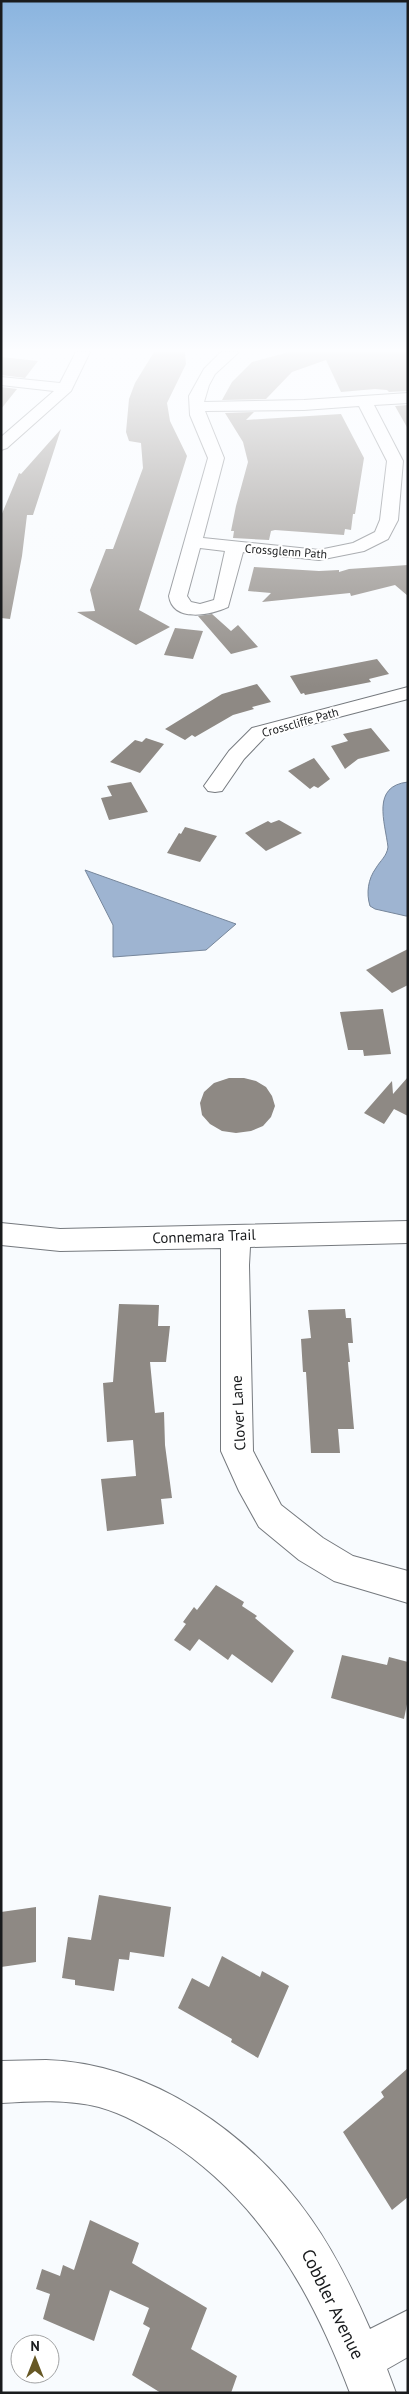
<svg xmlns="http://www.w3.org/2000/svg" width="409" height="2394" viewBox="0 0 409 2394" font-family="'PT Sans',sans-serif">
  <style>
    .water { fill: #9eb4d1; stroke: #76869b }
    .building { fill: #8e8984 }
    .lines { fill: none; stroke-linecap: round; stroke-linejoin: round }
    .minor-casing { stroke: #75797e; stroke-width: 2 }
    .minor { fill: #fff; fill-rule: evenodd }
    .labels { text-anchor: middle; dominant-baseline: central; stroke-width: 4; stroke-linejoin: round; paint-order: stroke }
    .far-street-label { font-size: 12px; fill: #191b1d; stroke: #fff }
    .street-label { font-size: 15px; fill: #191b1d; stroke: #fff }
    .near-street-label { font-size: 18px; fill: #191b1d; stroke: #fff }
  </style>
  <rect width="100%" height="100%" fill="#f8fbfe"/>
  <path class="water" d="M 408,782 L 408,916 L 406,916 L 375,909 L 370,906 C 366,893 368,879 376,868 C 380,861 387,856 388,847 C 385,822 371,786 408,782 Z
    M 85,870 L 236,924 L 206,950 L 113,957 L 113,925 Z"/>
  <path class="building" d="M 154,352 L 185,352 L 186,364 L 167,403 L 170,421 L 187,456 L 139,610 L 170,627 L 136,645 L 77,612 L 95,611 L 90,590 L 106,549 L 113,549 L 143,468 L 141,443 L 129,441 L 126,432 L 129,399 L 135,383 Z
    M 289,352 L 408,352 L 408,391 L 389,392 L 387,390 L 375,389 L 341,392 L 326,360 L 292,372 L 266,399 L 222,400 L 232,382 L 252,362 Z
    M 1,357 L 38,361 L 25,378 L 1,375 Z
    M 1,387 L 17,389 L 1,409 Z
    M 408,405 L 408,429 L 395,406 Z
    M 254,412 L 246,420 L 341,414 L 364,458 L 355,514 L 353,514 L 351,530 L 345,529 L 344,535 L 275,530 L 271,531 L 269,540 L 233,538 L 234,531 L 231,531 L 236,506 L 248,462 L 243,442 L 225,413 Z
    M 61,429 L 33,515 L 27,515 L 22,556 L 10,619 L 1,618 L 1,516 L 19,473 L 21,474 Z
    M 408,565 L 408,596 L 395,585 L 351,596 L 350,593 L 262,602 L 271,593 L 248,591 L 254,567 L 319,571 L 339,570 L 339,572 L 349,569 Z
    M 212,614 L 231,631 L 238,625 L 258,647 L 231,654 L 198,616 Z
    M 175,628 L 203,631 L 193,659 L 164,655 Z
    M 377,659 L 389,674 L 369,679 L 371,682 L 305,695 L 304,693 L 301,694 L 290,676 Z
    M 257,684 L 271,702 L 252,707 L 254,709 L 233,715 L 195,737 L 192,735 L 185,740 L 165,729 L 222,694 Z
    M 371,728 L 390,751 L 358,759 L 345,769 L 331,746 L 348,741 L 343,734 Z
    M 146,738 L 164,744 L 140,773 L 110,762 L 135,740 L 142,742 Z
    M 314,758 L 330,779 L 318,788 L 314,786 L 310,789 L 288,771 Z
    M 131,782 L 148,812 L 109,820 L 101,798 L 112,796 L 107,786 Z
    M 279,820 L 302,833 L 266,851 L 245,833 L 268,821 L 271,823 Z
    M 185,827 L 217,836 L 200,862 L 167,853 L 179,833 L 181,834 Z
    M 408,949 L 408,985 L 392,993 L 366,970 Z
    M 383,1009 L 391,1054 L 364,1056 L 363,1050 L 348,1050 L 340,1012 Z
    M 408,1077 L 408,1116 L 394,1109 L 384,1124 L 364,1113 L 392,1081 L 393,1094 Z
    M 229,1078 L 244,1078 L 256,1081 L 266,1087 L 272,1096 L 275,1106 L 271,1117 L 263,1126 L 251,1131 L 236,1133 L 222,1131 L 210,1124 L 202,1115 L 200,1103 L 204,1092 L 214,1083 Z
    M 119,1304 L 159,1305 L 158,1326 L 170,1326 L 166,1362 L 150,1362 L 155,1413 L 164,1412 L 165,1445 L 172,1498 L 161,1499 L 164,1524 L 107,1531 L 101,1479 L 136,1476 L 133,1440 L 107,1442 L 103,1383 L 113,1382 Z
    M 345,1309 L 346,1318 L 351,1318 L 353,1343 L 348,1343 L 350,1362 L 348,1362 L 354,1429 L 338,1429 L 340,1453 L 311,1453 L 306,1372 L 303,1372 L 301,1339 L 311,1338 L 308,1310 Z
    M 216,1585 L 244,1602 L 242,1606 L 257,1616 L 255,1618 L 294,1651 L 272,1683 L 232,1654 L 228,1660 L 199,1639 L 190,1651 L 174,1640 L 186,1624 L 183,1622 L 194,1607 L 197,1610 Z
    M 342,1655 L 387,1665 L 389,1657 L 408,1662 L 408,1699 L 404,1719 L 331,1698 Z
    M 99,1895 L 171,1907 L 164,1957 L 130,1952 L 129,1960 L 119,1959 L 114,1991 L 75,1985 L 75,1980 L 62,1978 L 68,1937 L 91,1940 Z
    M 36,1907 L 36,1962 L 1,1967 L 1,1912 Z
    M 222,1956 L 260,1977 L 262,1971 L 289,1986 L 258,2058 L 231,2042 L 232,2039 L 178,2008 L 192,1978 L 209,1987 Z
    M 408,2068 L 408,2197 L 392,2210 L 343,2132 L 384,2097 L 381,2092 Z
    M 90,2220 L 139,2243 L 132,2263 L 207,2308 L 191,2349 L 237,2376 L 231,2393 L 161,2393 L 132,2375 L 150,2328 L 143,2324 L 149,2308 L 110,2290 L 94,2341 L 43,2319 L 50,2294 L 36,2289 L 42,2269 L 60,2276 L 63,2265 L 74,2270 Z"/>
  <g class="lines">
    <g class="minor-casing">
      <path id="minor" d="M 76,352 L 90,352 L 71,391 L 7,448 L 1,450 L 1,437 L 54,391 L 1,385 L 1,377 L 60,383 Z
        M 221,352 L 239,352 L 215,374 L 209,385 L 204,402 L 304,400 L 408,393 L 408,403 L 374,405 L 403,461 L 398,520 L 388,539 L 364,551 L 319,560 L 243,552 L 228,607 C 211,615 173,623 169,596 L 208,458 L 190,415 L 189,396 L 204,369 ZM 359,406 L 387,461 L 380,520 L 375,532 L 353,543 L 319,550 L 203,538 L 224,458 L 205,411 L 304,410 ZM 200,548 L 225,551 L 214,600 L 200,604 L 191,602 L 187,596 Z
        M 408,687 L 408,699 L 266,736 L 244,759 L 222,791 L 215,792 L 208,791 L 204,786 L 229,751 L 252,728 Z
        M 408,1221 L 408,1243 L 250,1247 L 249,1265 L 253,1451 L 281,1505 L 323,1538 L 353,1556 L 408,1571 L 408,1603 L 334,1581 L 299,1560 L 259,1527 L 239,1491 L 221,1451 L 221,1248 L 60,1251 L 1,1245 L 1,1223 L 60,1229 Z
        M 46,2060 C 152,2063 252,2135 311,2219 C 335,2253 353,2290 370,2329 L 408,2310 L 408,2357 L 387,2369 L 396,2393 L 350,2393 C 312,2292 260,2200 167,2140 C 146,2127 124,2114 99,2107 C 67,2099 34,2101 1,2103 L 1,2061 Z"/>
    </g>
    <use href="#minor" class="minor"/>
  </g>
  <linearGradient id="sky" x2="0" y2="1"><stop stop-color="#8ab4df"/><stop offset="0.51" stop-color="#fcfdff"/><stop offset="1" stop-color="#fcfdff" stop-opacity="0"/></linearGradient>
  <rect width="409" height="687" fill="url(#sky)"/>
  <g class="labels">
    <g class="far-street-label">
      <text transform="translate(286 551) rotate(4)">Crossglenn Path</text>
      <text transform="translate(300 722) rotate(-16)">Crosscliffe Path</text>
    </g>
    <g class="street-label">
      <text transform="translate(204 1236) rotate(-2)">Connemara Trail</text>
      <text transform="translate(238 1413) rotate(-93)">Clover Lane</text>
    </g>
    <g class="near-street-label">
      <text transform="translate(333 2304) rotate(64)">Cobbler Avenue</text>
    </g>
  </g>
  <rect width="409" height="2394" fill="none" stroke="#191b1d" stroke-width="5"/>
  <g transform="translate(35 2359)"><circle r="24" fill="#ffffff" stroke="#a3a4a5"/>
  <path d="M0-4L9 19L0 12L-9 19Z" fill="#675825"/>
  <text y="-8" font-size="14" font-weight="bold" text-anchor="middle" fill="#191b1d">N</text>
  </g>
</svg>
